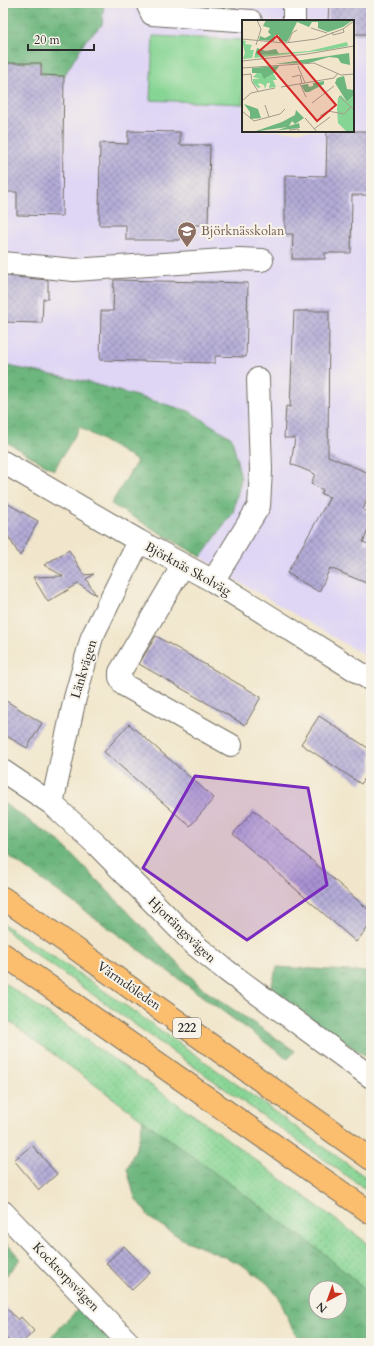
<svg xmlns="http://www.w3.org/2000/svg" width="374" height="1346" viewBox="0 0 374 1346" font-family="Cardo,serif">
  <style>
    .built { fill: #dfd5f5; fill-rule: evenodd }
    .grass { fill: url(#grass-dots); stroke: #598060 }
    .forest { fill: url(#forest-crowns); stroke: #4c7054; fill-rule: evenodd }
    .garden { fill: #87d594; stroke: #598060 }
    .building { fill: url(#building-cross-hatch) }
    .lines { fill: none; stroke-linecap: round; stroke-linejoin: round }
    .minor-casing { stroke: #706c63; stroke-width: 24 }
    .highway-casing { stroke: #706c63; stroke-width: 24 }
    .minor { stroke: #fff; stroke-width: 22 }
    .highway { stroke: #fbbd6e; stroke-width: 22 }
    .marked { fill: #7b2cbf; fill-opacity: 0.2; stroke: #7b2cbf; stroke-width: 3; stroke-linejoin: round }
    .labels { text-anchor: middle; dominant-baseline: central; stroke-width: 4; stroke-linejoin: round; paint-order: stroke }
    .shield { fill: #f7f3e8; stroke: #686764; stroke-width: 1 }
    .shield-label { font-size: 12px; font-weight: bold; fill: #2b2b2b }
    .education-label { font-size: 13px; fill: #785e54; stroke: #f7f3e8; text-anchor: start }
    .street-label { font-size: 13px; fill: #2b2b2b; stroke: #f7f3e8 }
    .inset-road { fill: none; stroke: #a29b8b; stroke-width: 1 }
    .view { fill: #d62828; fill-opacity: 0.15; stroke: #d62828; stroke-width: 2 }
    .inset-edge { fill: none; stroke: #2b2b2b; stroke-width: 2 }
  </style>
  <defs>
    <pattern id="grass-dots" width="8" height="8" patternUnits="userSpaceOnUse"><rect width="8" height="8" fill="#87d594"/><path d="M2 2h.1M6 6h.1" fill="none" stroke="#75b780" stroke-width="1.8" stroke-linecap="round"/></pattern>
    <pattern id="forest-crowns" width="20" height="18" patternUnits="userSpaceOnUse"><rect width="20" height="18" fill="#6db67e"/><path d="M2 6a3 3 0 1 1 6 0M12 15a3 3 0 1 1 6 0" fill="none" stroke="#5a9467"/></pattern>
    <pattern id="building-cross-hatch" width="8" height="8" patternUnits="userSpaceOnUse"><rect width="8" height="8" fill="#b4acd7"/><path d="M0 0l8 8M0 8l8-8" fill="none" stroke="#938caf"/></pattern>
  </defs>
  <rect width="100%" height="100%" fill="#f7f3e8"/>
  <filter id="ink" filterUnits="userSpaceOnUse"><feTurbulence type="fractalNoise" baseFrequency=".025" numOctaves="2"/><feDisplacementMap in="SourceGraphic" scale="8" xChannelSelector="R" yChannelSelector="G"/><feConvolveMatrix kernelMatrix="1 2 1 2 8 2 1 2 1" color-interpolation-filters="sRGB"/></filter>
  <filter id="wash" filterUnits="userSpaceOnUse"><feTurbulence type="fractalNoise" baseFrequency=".012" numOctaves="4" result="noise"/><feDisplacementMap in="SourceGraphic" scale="16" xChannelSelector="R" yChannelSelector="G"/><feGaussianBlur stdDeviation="0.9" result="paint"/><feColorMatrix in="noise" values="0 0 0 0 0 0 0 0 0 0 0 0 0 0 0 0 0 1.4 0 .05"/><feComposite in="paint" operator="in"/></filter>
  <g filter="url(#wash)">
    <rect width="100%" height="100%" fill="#f1e6cb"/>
    <path class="built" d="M 3,3 L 371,3 L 371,659 L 236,580 L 201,557 L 233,513 L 87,382 L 3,365 ZM 243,21 L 353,21 L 353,131 L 243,131 Z"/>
    <path class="grass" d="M 3,924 C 129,1004 249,1094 371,1181 L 371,1193 L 19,942 L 3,926 Z
      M 3,982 L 218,1132 L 371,1246 L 371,1294 L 318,1249 L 3,1017 Z"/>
    <path class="forest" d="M 3,3 L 104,3 L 102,25 L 86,40 L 64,76 L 41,75 L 41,63 L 3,63 Z
      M 3,365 L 87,382 L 189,411 L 232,438 L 241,479 L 233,513 L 201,557 L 111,504 L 137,461 L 80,427 L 54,470 L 3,440 Z
      M 3,803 L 59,841 L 203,989 L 295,1051 L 288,1059 L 113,931 L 3,852 Z
      M 277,967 L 367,972 L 371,969 L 371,1060 L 270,990 Z
      M 143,1120 L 318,1249 L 371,1294 L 371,1343 L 301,1343 L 292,1328 L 279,1298 L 267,1283 L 241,1264 L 184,1240 L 151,1219 L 135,1198 L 127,1169 L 138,1143 ZM 316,1288 L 340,1288 L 340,1312 L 316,1312 Z
      M 3,1240 L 21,1259 L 3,1279 Z
      M 80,1307 L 113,1343 L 45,1343 Z"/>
    <path class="garden" d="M 153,36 L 243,40 L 243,104 L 150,100 Z"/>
    <g id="blocks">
      <path class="building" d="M 329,3 L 371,3 L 371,34 L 353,34 L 353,21 L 328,21 Z
        M 3,63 L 41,63 L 41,75 L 64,76 L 62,216 L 17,215 L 17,192 L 3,192 Z
        M 128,131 L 180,132 L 180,145 L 210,145 L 208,225 L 181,225 L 180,240 L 126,240 L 126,225 L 99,225 L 100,143 L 128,144 Z
        M 327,131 L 371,131 L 371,195 L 352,195 L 351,253 L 325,253 L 325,259 L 292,259 L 293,234 L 285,234 L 285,175 L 326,176 Z
        M 3,276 L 48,280 L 48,299 L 43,299 L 42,323 L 3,322 Z
        M 114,280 L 248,283 L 246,357 L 215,356 L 215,363 L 100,360 L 101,311 L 113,311 Z
        M 294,311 L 329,311 L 328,456 L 371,474 L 371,489 L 363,510 L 371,513 L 371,523 L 363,542 L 371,545 L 371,585 L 330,568 L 319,592 L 287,573 L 330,497 L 321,494 L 323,490 L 311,484 L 315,474 L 291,464 L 295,438 L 284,438 L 286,406 L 290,407 Z
        M 3,501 L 38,521 L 20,556 L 3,528 Z
        M 69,550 L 84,575 L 94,574 L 86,579 L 96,595 L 78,584 L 48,602 L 33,577 L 63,576 L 44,565 Z
        M 156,636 L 261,697 L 245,725 L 139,664 Z
        M 3,699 L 42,723 L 27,748 L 3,734 Z
        M 319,716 L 371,750 L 371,770 L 361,784 L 301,744 Z
        M 129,724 L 214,798 L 190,826 L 104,752 Z
        M 254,810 L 371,912 L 371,924 L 356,942 L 233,834 Z
        M 32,1145 L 57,1174 L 39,1190 L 14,1160 Z
        M 124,1246 L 150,1273 L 132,1290 L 106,1263 Z
        M 3,1304 L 18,1320 L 21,1317 L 34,1331 L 22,1343 L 11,1343 L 3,1335 Z"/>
    </g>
  </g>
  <g filter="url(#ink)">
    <use href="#blocks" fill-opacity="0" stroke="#706c63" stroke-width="1"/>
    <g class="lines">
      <g class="minor-casing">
        <path id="minor" d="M 147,3 L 152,14 L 251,21
          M 294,3 L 294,21
          M 3,263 L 74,270 L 239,259 L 262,260
          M 3,462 L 139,541 L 213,581 L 371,680
          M 183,565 L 120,672 L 120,677 L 124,685 L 231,745
          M 213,581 L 259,506 L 261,470 L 258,379
          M 3,771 L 52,804 L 97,845 L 195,945 L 227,971 L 371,1077
          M 52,804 L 75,698 L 92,637 L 139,541
          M 3,1212 L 129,1343"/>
      </g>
      <g class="highway-casing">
        <path id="highway" d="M 3,898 L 66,942 L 371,1159
          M 3,954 L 371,1213"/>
      </g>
      <use href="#minor" class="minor"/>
      <use href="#highway" class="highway"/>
    </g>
  </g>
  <path class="marked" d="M 195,776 L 308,788 L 327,885 L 247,940 L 143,868 Z"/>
  <defs>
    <g id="school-pin" transform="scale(1)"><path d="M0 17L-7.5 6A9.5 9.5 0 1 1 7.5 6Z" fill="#8d6e63" stroke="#f7f3e8"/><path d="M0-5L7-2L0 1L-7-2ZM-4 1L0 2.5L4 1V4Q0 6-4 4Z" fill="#fff"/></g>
  </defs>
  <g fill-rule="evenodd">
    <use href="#school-pin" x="187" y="231"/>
  </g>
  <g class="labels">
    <rect class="shield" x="173" y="1018" width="28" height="20" rx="3"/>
    <g class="shield-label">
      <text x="187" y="1028">222</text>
    </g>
    <g class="education-label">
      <text x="201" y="231">Björknässkolan</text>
    </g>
    <g class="street-label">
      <text transform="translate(188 569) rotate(29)">Björknäs Skolväg</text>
      <text transform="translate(84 669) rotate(-73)">Länkvägen</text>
      <text transform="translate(182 930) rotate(44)">Hjortängsvägen</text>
      <text transform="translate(129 986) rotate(35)">Värmdöleden</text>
      <text transform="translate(66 1277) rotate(46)">Kocktorpsvägen</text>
    </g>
  </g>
  <g transform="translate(242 20)">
    <rect width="112" height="112" fill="#f1e6cb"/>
    <path d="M 0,20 L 4,21 L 3,24 L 10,25 L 8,30 L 12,30 L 10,38 L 1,39 L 3,33 ZM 105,22 L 106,26 L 85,30 L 12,38 L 13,35 L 67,31 ZM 15,53 L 19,53 L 24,58 L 31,53 L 35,60 L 31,60 L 34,67 L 27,68 L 28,63 L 25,63 L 23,69 L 22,65 L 17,63 L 16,65 L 19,67 L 16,68 L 11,63 L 11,59 L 18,59 L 11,57 Z" fill="#87d594"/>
    <path d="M 24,0 L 111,0 L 101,7 L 86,12 L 76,8 L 76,2 L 70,2 L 67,7 L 55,2 L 45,22 L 37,21 L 37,15 L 33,15 L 32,21 L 17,20 L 18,16 L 23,18 L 29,15 L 26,12 L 28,8 L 21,6 ZM 15,28 L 24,31 L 34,29 L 37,34 L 13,35 ZM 107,33 L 108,45 L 99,43 L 96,38 L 87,37 L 67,43 L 33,44 ZM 37,46 L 32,53 L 22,59 L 19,53 L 10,53 L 10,48 ZM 102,56 L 105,69 L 112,70 L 112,75 L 105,82 L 93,63 L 95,58 ZM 82,61 L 82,64 L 67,72 L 63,72 L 59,65 L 66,64 L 67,67 L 71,66 L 71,63 ZM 2,84 L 16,89 L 19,98 L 8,99 L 8,92 ZM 54,90 L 62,98 L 53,104 L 50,101 L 47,106 L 57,103 L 58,108 L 19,112 L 36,110 L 45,107 L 11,112 L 40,102 L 53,95 Z" fill="#6db67e"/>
    <path d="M 99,75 L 105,82 L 112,75 L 112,112 L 105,112 L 96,103 L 95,89 L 96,78 Z" fill="#87d594"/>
    <path class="inset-road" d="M 69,8 L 85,13M 90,12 L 91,15 L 99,13 L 102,12 L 101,9M 0,19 L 43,23 L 74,19 L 101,9 L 112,1M 46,23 L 50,13 L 55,10M 14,25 L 19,9 L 15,0M 0,41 L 65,34 L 112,26M 56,46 L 63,63M 0,48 L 72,43 L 99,55 L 112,54M 0,55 L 9,54 L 10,62 L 16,71M 50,57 L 58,55 L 60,64M 58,64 L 64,77M 39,67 L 92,58 L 96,53M 97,76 L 111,89M 0,81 L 9,73 L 33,68M 70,83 L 92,66M 23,85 L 27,97M 0,91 L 12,101 L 38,94 L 43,89M 78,96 L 86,91 L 102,94 L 109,87M 63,98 L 75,112M 72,109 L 88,97M 47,110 L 56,109 L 58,112"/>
    <path class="view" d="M 35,16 L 94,85 L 75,101 L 16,32 Z"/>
    <rect width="112" height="112" class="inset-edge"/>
  </g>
  <rect width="374" height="1346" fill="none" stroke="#f7f3e8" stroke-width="16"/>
  <g transform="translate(328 1300) rotate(221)"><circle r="19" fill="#f7f3e8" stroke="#a5a39c"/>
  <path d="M0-3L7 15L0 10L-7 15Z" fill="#c8321e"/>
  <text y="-6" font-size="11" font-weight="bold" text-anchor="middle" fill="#2b2b2b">N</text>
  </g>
  <path d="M28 44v6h66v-6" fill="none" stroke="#2b2b2b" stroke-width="2"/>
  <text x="34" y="44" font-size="12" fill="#2b2b2b" stroke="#f7f3e8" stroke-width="3" paint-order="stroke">20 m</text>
</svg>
